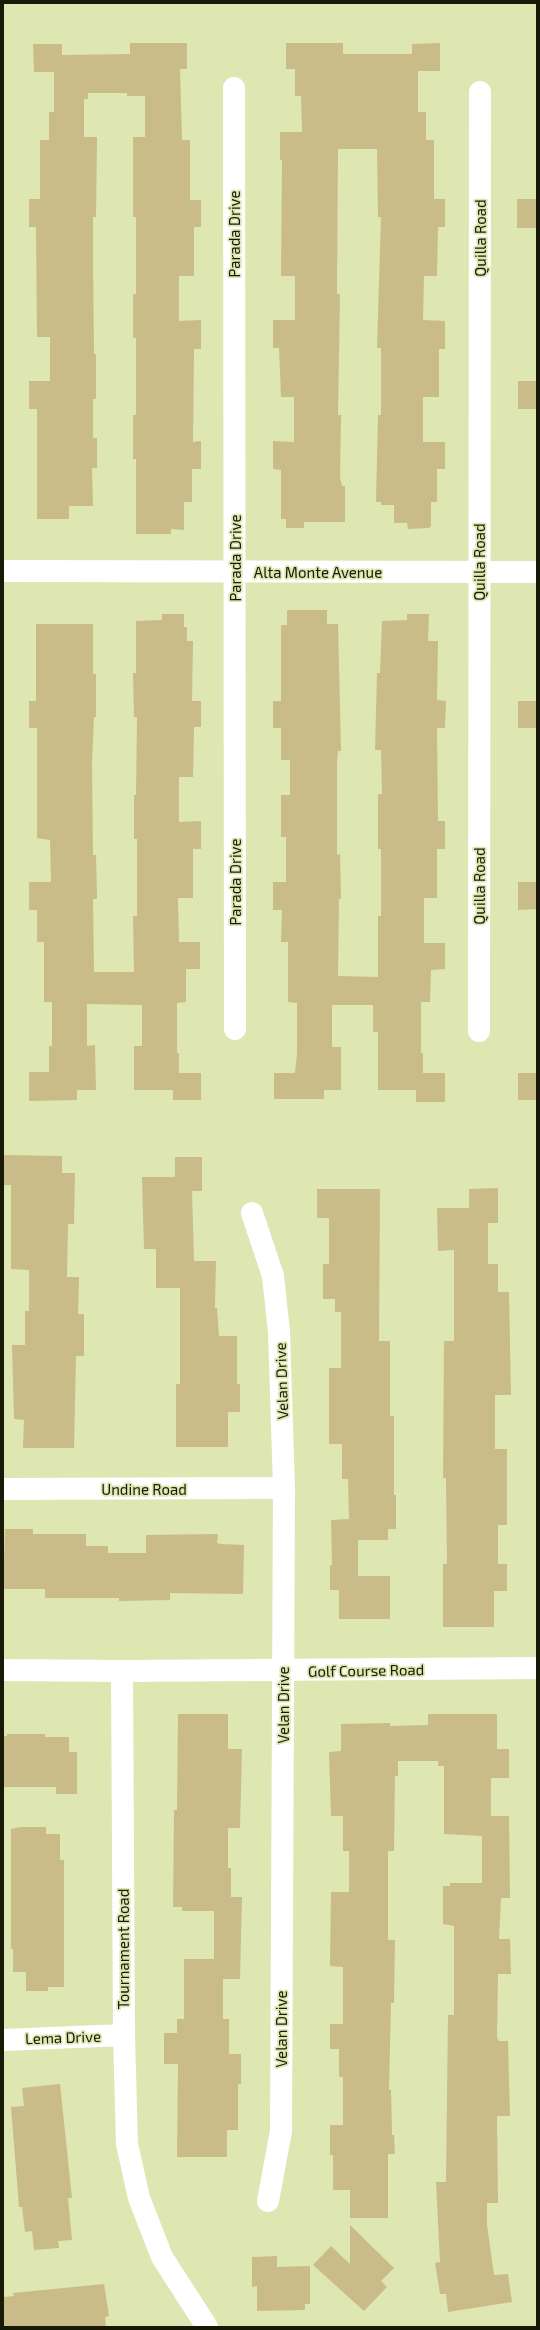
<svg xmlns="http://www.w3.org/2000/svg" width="540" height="2330" viewBox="0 0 540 2330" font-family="'Exo 2',sans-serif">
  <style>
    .building { fill: #c9bc89 }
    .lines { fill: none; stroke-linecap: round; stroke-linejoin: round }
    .street { stroke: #fff; stroke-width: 22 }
    .secondary { stroke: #fff; stroke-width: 22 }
    .labels { text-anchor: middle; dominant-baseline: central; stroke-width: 3.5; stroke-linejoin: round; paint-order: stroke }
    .street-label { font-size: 15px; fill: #181a07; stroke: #dee6b2 }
  </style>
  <rect width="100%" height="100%" fill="#dee6b2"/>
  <path class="building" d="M 130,43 L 187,43 L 187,69 L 180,69 L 182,140 L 190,140 L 190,200 L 201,200 L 201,227 L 194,227 L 194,276 L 179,276 L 179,321 L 201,320 L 201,349 L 194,349 L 193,442 L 201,441 L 201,469 L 192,469 L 192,502 L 184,502 L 184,530 L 171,529 L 171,534 L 136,534 L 136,459 L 133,459 L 133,415 L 136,415 L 136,338 L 133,338 L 133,294 L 136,294 L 136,217 L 133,217 L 133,137 L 145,137 L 145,96 L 127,96 L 127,93 L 88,93 L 88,99 L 84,99 L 84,137 L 97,137 L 96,217 L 93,217 L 93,262 L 94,354 L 96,354 L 96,399 L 93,399 L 93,438 L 97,438 L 97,468 L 92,468 L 93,506 L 69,506 L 69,519 L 37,519 L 37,409 L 29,409 L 29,381 L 50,381 L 50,337 L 37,337 L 36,227 L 29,227 L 29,199 L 40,199 L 40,140 L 49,140 L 49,112 L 54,112 L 54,72 L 34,72 L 33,44 L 62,44 L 62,55 L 130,54 Z
    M 286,43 L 343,43 L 343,54 L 412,54 L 412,44 L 440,43 L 440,71 L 418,71 L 418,112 L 426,112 L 426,140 L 434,140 L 434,199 L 445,199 L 445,227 L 438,227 L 437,276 L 424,276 L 423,320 L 445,321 L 445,349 L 439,349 L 439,397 L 423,397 L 423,442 L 445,442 L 445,469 L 437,469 L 437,502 L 431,502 L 431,526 L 429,528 L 408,529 L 407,523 L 394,523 L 394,505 L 381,505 L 381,502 L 376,502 L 378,415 L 381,415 L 381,348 L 377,348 L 381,217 L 378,217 L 377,149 L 338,149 L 337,294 L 340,294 L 338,415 L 341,415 L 340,478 L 342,486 L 345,486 L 345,522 L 304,522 L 304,528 L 286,528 L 286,519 L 281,519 L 281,470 L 273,469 L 273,441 L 294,442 L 294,397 L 281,397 L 279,348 L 273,348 L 273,320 L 295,320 L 295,276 L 281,276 L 282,160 L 280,160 L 280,132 L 302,132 L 301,96 L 295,96 L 295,69 L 286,69 Z
    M 517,199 L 537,199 L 537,228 L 517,228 Z
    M 518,381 L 537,381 L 537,409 L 518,409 Z
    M 287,610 L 327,610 L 327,624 L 338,624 L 341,751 L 338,751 L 337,764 L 337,855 L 340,854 L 341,899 L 339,899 L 338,976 L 378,977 L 378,916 L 381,916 L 381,849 L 378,849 L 378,794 L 382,794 L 381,750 L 375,750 L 377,673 L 380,673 L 382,621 L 407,620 L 407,614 L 429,614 L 428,641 L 438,641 L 437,700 L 446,701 L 445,728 L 437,728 L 438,821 L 445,821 L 445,849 L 437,849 L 437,898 L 424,898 L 424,943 L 445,943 L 445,969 L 431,970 L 430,1002 L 421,1002 L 421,1053 L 423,1053 L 423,1073 L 445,1073 L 445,1102 L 416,1102 L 416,1090 L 378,1090 L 378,1032 L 373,1032 L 373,1005 L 332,1005 L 332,1047 L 341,1047 L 341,1090 L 324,1090 L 324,1099 L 274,1099 L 274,1073 L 295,1073 L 297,1053 L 297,1003 L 288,1002 L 288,942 L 281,942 L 282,910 L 273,910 L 273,882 L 286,882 L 286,837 L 281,837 L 281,795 L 290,795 L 290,760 L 281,760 L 281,728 L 273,728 L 273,701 L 281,701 L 281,625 L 287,625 Z
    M 162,614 L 184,614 L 184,627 L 187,627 L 187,641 L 193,641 L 192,701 L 201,701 L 201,727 L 194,727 L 193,777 L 179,777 L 179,822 L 201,821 L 201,849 L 193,849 L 193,898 L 178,898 L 179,942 L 200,942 L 200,969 L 186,969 L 186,1002 L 177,1003 L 177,1053 L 179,1053 L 179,1073 L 201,1073 L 201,1100 L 173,1100 L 173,1090 L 134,1090 L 134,1046 L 142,1046 L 142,1005 L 87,1004 L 87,1046 L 95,1045 L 96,1090 L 77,1090 L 77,1100 L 29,1101 L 29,1072 L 49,1072 L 49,1046 L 52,1046 L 52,1002 L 44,1002 L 44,942 L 37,942 L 37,910 L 29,910 L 29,882 L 51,882 L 50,840 L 37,838 L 37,728 L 29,728 L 29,701 L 36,701 L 36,624 L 93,624 L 93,674 L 96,674 L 96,717 L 94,717 L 92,763 L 93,855 L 96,855 L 97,899 L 93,899 L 94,972 L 134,972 L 133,916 L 137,916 L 137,839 L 134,839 L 134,795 L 136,795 L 137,717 L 134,717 L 133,673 L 136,673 L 136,621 L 162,620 Z
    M 518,701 L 537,701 L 537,728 L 518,728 Z
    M 518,882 L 537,882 L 537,909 L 518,910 Z
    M 518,1073 L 537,1073 L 537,1100 L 518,1100 Z
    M 3,1155 L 62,1156 L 62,1173 L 75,1173 L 74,1224 L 68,1224 L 67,1277 L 79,1277 L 78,1314 L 84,1314 L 84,1356 L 76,1356 L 74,1448 L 23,1448 L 24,1420 L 14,1419 L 12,1345 L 25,1345 L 25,1311 L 29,1311 L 29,1270 L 11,1269 L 11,1185 L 3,1185 Z
    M 175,1157 L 202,1157 L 202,1191 L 192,1191 L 194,1261 L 216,1261 L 215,1308 L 217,1308 L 219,1336 L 237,1336 L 237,1384 L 240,1384 L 240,1412 L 228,1412 L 228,1447 L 176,1447 L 176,1384 L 180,1384 L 180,1288 L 156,1288 L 156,1249 L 144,1249 L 142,1177 L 175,1177 Z
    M 498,1188 L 498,1223 L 488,1223 L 488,1264 L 498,1264 L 498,1292 L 509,1292 L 511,1395 L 495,1395 L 495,1449 L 507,1449 L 507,1525 L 498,1525 L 498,1564 L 507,1564 L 507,1591 L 494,1591 L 494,1627 L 443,1627 L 443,1564 L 447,1564 L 446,1478 L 443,1478 L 444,1341 L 454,1341 L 454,1250 L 438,1251 L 437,1208 L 469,1208 L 469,1189 Z
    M 317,1189 L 380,1189 L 379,1341 L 390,1341 L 390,1416 L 394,1416 L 394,1495 L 396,1495 L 396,1529 L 388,1529 L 388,1540 L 358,1540 L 358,1576 L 390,1576 L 390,1619 L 339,1619 L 339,1590 L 330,1590 L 330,1565 L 332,1565 L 331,1520 L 349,1519 L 348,1479 L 342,1479 L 342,1444 L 329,1444 L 329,1368 L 341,1368 L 341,1312 L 335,1312 L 335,1299 L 323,1299 L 323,1264 L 329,1264 L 329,1218 L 317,1218 Z
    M 5,1529 L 33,1529 L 33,1534 L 86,1534 L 86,1546 L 108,1546 L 108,1553 L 146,1553 L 146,1535 L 218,1534 L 217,1543 L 221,1544 L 244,1545 L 243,1594 L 170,1593 L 170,1600 L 119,1601 L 119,1598 L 45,1598 L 45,1589 L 3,1589 Z
    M 178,1714 L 228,1714 L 228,1749 L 242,1749 L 240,1828 L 228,1828 L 228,1868 L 231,1868 L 231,1897 L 242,1897 L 240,1979 L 223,1979 L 223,2019 L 229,2019 L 229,2054 L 241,2054 L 241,2084 L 238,2084 L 238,2130 L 227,2130 L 227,2157 L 177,2157 L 178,2064 L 164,2064 L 164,2033 L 177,2033 L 177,2019 L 184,2019 L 184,1959 L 214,1959 L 214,1911 L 182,1911 L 182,1907 L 173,1907 L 174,1810 L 177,1810 Z
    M 428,1714 L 497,1714 L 497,1749 L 509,1749 L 509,1778 L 491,1778 L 491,1816 L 509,1816 L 510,1898 L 501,1898 L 499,1939 L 510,1939 L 511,1974 L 498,1974 L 497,2038 L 499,2041 L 508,2041 L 510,2116 L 497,2116 L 498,2203 L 487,2203 L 487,2225 L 494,2275 L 508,2274 L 512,2302 L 448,2312 L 446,2294 L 440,2294 L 435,2263 L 440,2262 L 436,2182 L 446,2182 L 448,2015 L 454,2015 L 454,1926 L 443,1924 L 443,1886 L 450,1886 L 450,1883 L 482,1883 L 482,1836 L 444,1834 L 444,1766 L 438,1766 L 438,1761 L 398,1761 L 398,1776 L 395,1776 L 394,1851 L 388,1851 L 388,1940 L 395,1940 L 394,2003 L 391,2003 L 389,2090 L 391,2090 L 392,2135 L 394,2135 L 395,2154 L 388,2154 L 388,2218 L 350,2218 L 350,2190 L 333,2190 L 333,2155 L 330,2155 L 330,2125 L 343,2125 L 343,2077 L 339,2077 L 339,2049 L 330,2049 L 330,2024 L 343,2024 L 343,1967 L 330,1966 L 331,1892 L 349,1892 L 349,1851 L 343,1851 L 343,1816 L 331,1816 L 329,1752 L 341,1751 L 341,1724 L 390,1723 L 390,1726 L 428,1725 Z
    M 7,1734 L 45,1734 L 45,1737 L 69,1737 L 69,1752 L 77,1752 L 77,1794 L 56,1794 L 56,1787 L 3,1787 L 3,1736 L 7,1736 Z
    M 21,1827 L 46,1827 L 46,1834 L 60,1834 L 60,1860 L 64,1860 L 64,1987 L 48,1987 L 48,1991 L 26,1991 L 26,1972 L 13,1972 L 13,1949 L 11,1949 L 11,1829 Z
    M 60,2084 L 72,2198 L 68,2198 L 72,2240 L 58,2241 L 59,2248 L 34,2250 L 32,2231 L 25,2232 L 22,2207 L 19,2207 L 11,2107 L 24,2106 L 22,2088 Z
    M 350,2225 L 394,2268 L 381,2281 L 387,2287 L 364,2311 L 313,2265 L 331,2246 L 350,2264 Z
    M 277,2256 L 277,2267 L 310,2266 L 310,2304 L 305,2304 L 305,2310 L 257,2311 L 257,2286 L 252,2287 L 252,2257 Z
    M 104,2284 L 109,2316 L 105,2317 L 106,2327 L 3,2327 L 3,2297 L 14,2296 L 13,2293 Z"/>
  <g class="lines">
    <path class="street" d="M 234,88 L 235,1029
      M 3,571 L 537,572
      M 479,1031 L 480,92
      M 252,1213 L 273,1276 L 279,1332 L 284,1488 L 281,2131 L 268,2201
      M 3,1489 L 284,1488
      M 122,1671 L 537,1668
      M 3,2040 L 124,2035"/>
    <path class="secondary" d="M 3,1670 L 122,1671 L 124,2035 L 127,2144 L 139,2198 L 162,2257 L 207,2327"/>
  </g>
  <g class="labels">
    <g class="street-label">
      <text transform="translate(234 234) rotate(-90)">Parada Drive</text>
      <text transform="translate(480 238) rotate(-90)">Quilla Road</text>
      <text transform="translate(235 558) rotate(-90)">Parada Drive</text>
      <text transform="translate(479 562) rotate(-90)">Quilla Road</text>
      <text x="318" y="572">Alta Monte Avenue</text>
      <text transform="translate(235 882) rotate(-90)">Parada Drive</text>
      <text transform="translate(479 886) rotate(-90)">Quilla Road</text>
      <text transform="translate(281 1381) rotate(-92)">Velan Drive</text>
      <text x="144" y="1489">Undine Road</text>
      <text transform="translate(366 1670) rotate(-1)">Golf Course Road</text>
      <text transform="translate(283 1705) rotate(-90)">Velan Drive</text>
      <text transform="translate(123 1949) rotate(-90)">Tournament Road</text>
      <text transform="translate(281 2029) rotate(-90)">Velan Drive</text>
      <text transform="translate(63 2037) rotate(-2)">Lema Drive</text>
    </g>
  </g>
  <rect width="540" height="2330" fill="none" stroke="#181a07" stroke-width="8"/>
</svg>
